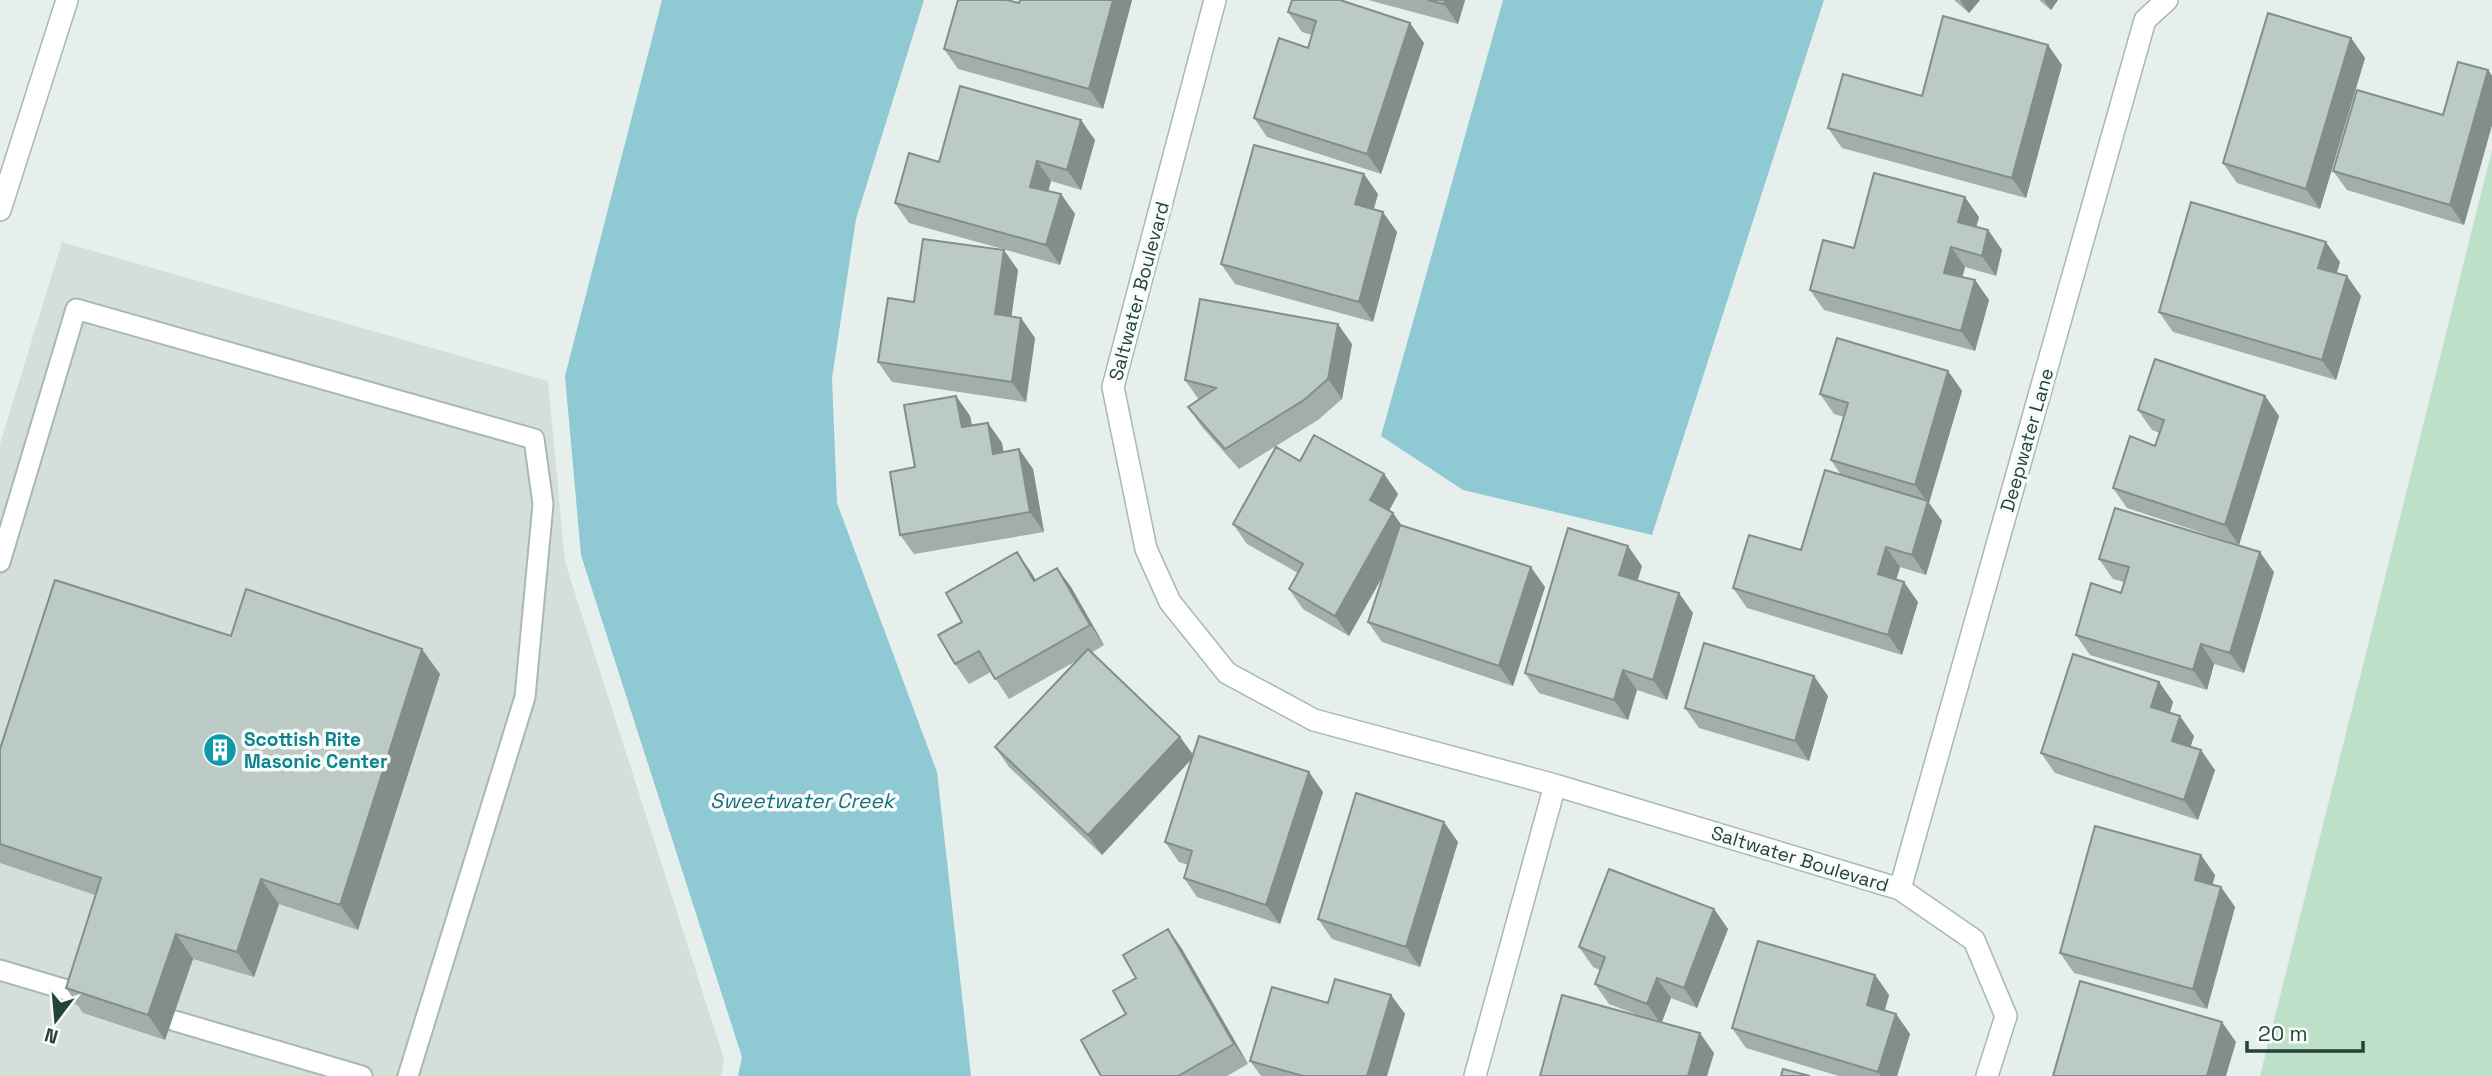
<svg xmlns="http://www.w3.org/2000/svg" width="2492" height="1076" viewBox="0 0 2492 1076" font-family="'Space Grotesk',sans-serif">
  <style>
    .built { fill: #d4dfda }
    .green { fill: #bfe0c8 }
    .water { fill: #8ec9d4 }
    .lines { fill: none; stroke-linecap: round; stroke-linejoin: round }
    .lane-casing { stroke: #a8b8b2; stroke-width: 23 }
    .street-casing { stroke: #a8b8b2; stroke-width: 24 }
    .lane { stroke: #fff; stroke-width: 19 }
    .street { stroke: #fff; stroke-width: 21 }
    .wall { fill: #a1aea9 }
    .shaded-wall { fill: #838d89 }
    .building { fill: #bbcac4; stroke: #838d89; stroke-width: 2 }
    .labels { text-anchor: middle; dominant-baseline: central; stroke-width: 7; stroke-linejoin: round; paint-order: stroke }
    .street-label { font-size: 19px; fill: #24423a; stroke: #f7fbf9 }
    .culture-label { font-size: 19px; font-weight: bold; fill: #0d838f; stroke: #f7fbf9; text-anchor: start }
    .water-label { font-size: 21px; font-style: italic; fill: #1c6f80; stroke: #f7fbf9 }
  </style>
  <rect width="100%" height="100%" fill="#e6efeb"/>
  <path class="built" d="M 62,242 L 548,381 L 565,562 L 724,1059 L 721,1076 L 0,1076 L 0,444 Z"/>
  <path class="green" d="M 2492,150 L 2492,1076 L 2260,1076 Z"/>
  <path class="water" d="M 662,0 L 924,0 L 856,219 L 832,378 L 837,503 L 937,772 L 971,1076 L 738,1076 L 742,1057 L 581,555 L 565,376 Z
    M 1503,0 L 1824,0 L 1652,535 L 1463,490 L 1381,436 Z"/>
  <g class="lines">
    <g class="lane-casing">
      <path id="lane" d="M 0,562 L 76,309 L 534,439 L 543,504 L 525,697 L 408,1076
        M 0,970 L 87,996
        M 175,1021 L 362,1076"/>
    </g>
    <g class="street-casing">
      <path id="street" d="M 1215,0 L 1113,387 L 1146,549 L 1170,602 L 1227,673 L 1314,720 L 1555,785 L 1900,889 L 1974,940 L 2006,1016 L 1987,1076
        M 0,210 L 67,0
        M 1900,889 L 2145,20 L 2167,0
        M 1475,1076 L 1555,785"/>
    </g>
    <use href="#lane" class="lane"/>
    <use href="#street" class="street"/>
  </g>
  <path class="wall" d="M 1132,0 L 1103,109 L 958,69 L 944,49 L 1019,3 Z
    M 1368,0 L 1465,0 L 1458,24 Z
    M 1954,0 L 1980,0 L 1969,13 Z
    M 2039,0 L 2058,0 L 2051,10 Z
    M 1288,12 L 1424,43 L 1381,174 L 1267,137 L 1254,118 L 1308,48 L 1312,35 L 1302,32 Z
    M 2351,38 L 2365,58 L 2320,209 L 2237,183 L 2223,163 Z
    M 2062,65 L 2026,198 L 1842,148 L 1828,128 L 1922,96 Z
    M 2488,70 L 2492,76 L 2492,125 L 2464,225 L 2347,190 L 2333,171 L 2443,115 Z
    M 1095,140 L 1081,190 L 1051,181 L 1048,191 L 1061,194 L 1075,214 L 1060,265 L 909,223 L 895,203 L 939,162 Z
    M 1378,194 L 1374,209 L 1397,232 L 1373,322 L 1235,284 L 1221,264 Z
    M 1979,217 L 1976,227 L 1988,230 L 2002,250 L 1996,276 L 1965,267 L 1962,277 L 1975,280 L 1989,300 L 1975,351 L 1824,310 L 1810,290 L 1854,248 Z
    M 2340,262 L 2337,273 L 2361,296 L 2336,380 L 2173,332 L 2159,312 Z
    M 1018,270 L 1011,316 L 1021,318 L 1035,338 L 1026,402 L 892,382 L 878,362 L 914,302 Z
    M 1352,344 L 1342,399 L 1318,420 L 1239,469 L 1202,427 L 1188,407 L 1199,400 L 1185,380 Z
    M 1948,371 L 1962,391 L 1929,503 L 1942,521 L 1926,575 L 1900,567 L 1896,579 L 1918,602 L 1902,655 L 1747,608 L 1733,588 L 1801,550 L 1841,475 L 1831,460 L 1844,417 L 1834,414 L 1820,394 Z
    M 956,396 L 970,416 L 972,425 L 988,423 L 1002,443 L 1003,452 L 1019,449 L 1033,469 L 1044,532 L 914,554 L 900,535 L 915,467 Z
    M 2265,396 L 2279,416 L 2239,545 L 2127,508 L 2113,488 L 2155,446 L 2160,433 L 2152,430 L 2138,410 Z
    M 1300,461 L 1384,474 L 1398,494 L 1389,511 L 1393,513 L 1401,525 L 1545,587 L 1513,686 L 1382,642 L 1368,622 L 1384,574 L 1349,636 L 1303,609 L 1289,589 L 1298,573 L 1247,544 L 1233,524 Z
    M 1017,552 L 1036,580 L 1057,568 L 1071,587 L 1104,645 L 1091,653 L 1180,737 L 1193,755 L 1323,792 L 1280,924 L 1197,897 L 1184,878 L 1188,865 L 1179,862 L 1165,842 L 1192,759 L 1102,855 L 1009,767 L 995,747 L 1076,661 L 1009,699 L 991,672 L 969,684 L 955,664 L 962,622 Z
    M 2099,559 L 2274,572 L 2244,673 L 2214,664 L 2207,690 L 2090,655 L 2076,635 L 2121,593 L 2124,582 L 2113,579 Z
    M 1642,566 L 1637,581 L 1693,613 L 1667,700 L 1637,690 L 1628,720 L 1539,693 L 1525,673 Z
    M 231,636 L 440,674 L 358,930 L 279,904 L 254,977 L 193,959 L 165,1040 L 83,1013 L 66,988 L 95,895 L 0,863 L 0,749 Z
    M 2159,682 L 2173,702 L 2170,713 L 2194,736 L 2190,747 L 2215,770 L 2198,820 L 2055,773 L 2041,753 Z
    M 1828,696 L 1809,761 L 1699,728 L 1685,708 Z
    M 1458,842 L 1420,967 L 1332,939 L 1318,919 Z
    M 2215,875 L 2212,885 L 2221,887 L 2235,907 L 2207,1009 L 2074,973 L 2060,953 Z
    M 1714,909 L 1728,929 L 1697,1008 L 1671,998 L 1662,1022 L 1714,1053 L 1707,1076 L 1540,1076 L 1648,1019 L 1609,1004 L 1595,984 L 1600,970 L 1593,967 L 1579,947 Z
    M 1168,929 L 1182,949 L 1248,1064 L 1227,1076 L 1101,1076 L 1126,1014 L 1136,978 Z
    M 1875,975 L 1889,995 L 1885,1010 L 1896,1014 L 1910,1034 L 1897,1076 L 1839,1076 L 1746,1048 L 1732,1028 Z
    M 1391,995 L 1405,1014 L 1387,1076 L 1261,1076 L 1250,1061 L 1328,1003 Z"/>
  <path class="shaded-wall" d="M 1113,0 L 1132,0 L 1103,109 L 1089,89 Z
    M 1445,0 L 1465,0 L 1458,24 L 1444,4 Z
    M 1960,0 L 1980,0 L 1969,13 Z
    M 2044,0 L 2058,0 L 2051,10 Z
    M 1410,23 L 1424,43 L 1381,174 L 1367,154 Z
    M 2351,38 L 2365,58 L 2320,209 L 2306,189 Z
    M 2048,45 L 2062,65 L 2026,198 L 2012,178 Z
    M 2488,70 L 2492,76 L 2492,125 L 2464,225 L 2450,205 Z
    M 1081,120 L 1095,140 L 1081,190 L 1067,170 Z
    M 1037,161 L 1051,181 L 1044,207 L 1030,187 Z
    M 1364,174 L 1378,194 L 1369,224 L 1355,204 Z
    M 1061,194 L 1075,214 L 1060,265 L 1046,245 Z
    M 1965,197 L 1979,217 L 1972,242 L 1958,222 Z
    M 1383,212 L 1397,232 L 1373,322 L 1359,302 Z
    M 1988,230 L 2002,250 L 1996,276 L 1982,256 Z
    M 2326,242 L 2340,262 L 2332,288 L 2318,268 Z
    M 1951,247 L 1965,267 L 1958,293 L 1944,273 Z
    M 1004,250 L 1018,270 L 1009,334 L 995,314 Z
    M 2347,276 L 2361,296 L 2336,380 L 2322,360 Z
    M 1975,280 L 1989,300 L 1975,351 L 1961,331 Z
    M 1021,318 L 1035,338 L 1026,402 L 1012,382 Z
    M 1338,324 L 1352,344 L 1342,399 L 1328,379 Z
    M 1948,371 L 1962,391 L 1929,503 L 1942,521 L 1926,575 L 1912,555 L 1928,503 L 1915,485 Z
    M 956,396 L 970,416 L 976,447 L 962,427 Z
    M 2265,396 L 2279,416 L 2239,545 L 2225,525 Z
    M 988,423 L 1002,443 L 1007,474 L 993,454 Z
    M 1019,449 L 1033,469 L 1044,532 L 1030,512 Z
    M 1384,474 L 1398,494 L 1384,520 L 1370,500 Z
    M 1393,513 L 1407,533 L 1349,636 L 1335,616 Z
    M 1628,546 L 1642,566 L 1633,595 L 1619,575 Z
    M 1886,547 L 1900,567 L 1892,594 L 1878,574 Z
    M 1017,552 L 1031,572 L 1048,601 L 1034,581 Z
    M 2260,552 L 2274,572 L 2244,673 L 2230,653 Z
    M 1531,567 L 1545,587 L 1513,686 L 1499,666 Z
    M 1057,568 L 1071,587 L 1104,645 L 1090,625 Z
    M 1904,582 L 1918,602 L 1902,655 L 1888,635 Z
    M 1679,593 L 1693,613 L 1667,700 L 1653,680 Z
    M 2201,644 L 2214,664 L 2207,690 L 2193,670 Z
    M 422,649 L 440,674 L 358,930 L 340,905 Z
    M 1623,670 L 1637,690 L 1628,720 L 1614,700 Z
    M 1814,676 L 1828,696 L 1809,761 L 1795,741 Z
    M 2159,682 L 2173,702 L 2165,727 L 2151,707 Z
    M 2180,716 L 2194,736 L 2186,761 L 2172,741 Z
    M 1180,737 L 1194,756 L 1102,855 L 1088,835 Z
    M 2201,750 L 2215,770 L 2198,820 L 2184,800 Z
    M 1309,772 L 1323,792 L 1280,924 L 1266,905 Z
    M 1444,822 L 1458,842 L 1420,967 L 1406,947 Z
    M 2201,855 L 2215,875 L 2209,900 L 2195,880 Z
    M 261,879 L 279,904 L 254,977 L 237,952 Z
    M 2221,887 L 2235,907 L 2207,1009 L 2193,989 Z
    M 1714,909 L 1728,929 L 1697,1008 L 1684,988 Z
    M 1168,929 L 1182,949 L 1248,1064 L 1234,1044 Z
    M 176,934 L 193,959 L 165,1040 L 148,1015 Z
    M 1875,975 L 1889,995 L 1880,1025 L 1867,1005 Z
    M 1657,978 L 1671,998 L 1661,1024 L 1647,1004 Z
    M 1391,995 L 1405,1014 L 1387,1076 L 1367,1076 Z
    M 1896,1014 L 1910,1034 L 1897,1076 L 1881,1076 L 1878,1072 Z
    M 2222,1022 L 2236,1042 L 2226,1076 L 2207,1076 Z
    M 1700,1033 L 1714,1053 L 1707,1076 L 1688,1076 Z"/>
  <path class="building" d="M 958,0 L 1007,0 L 1019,3 L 1020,0 L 1113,0 L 1089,89 L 944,49 Z
    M 1292,0 L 1340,0 L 1410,23 L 1367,154 L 1254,118 L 1279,38 L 1308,48 L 1316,21 L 1288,12 Z
    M 1428,0 L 1445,0 L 1444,4 Z
    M 2268,13 L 2351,38 L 2306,189 L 2223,163 Z
    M 1943,16 L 2048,45 L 2012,178 L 1828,128 L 1843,74 L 1922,96 Z
    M 2458,62 L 2488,70 L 2450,205 L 2333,171 L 2357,90 L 2443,115 Z
    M 960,86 L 1081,120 L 1067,170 L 1037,161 L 1030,187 L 1061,194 L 1046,245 L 895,203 L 909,153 L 939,162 Z
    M 1254,145 L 1364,174 L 1355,204 L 1383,212 L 1359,302 L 1221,264 Z
    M 1874,173 L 1965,197 L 1958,222 L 1988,230 L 1982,256 L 1951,247 L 1944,273 L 1975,280 L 1961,331 L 1810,290 L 1823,240 L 1854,248 Z
    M 2191,202 L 2326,242 L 2318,268 L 2347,276 L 2322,360 L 2159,312 Z
    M 923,239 L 1004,250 L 995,314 L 1021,318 L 1012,382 L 878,362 L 888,298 L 914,302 Z
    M 1200,299 L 1338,324 L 1328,379 L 1304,400 L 1225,449 L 1188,407 L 1216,388 L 1185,380 Z
    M 1837,338 L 1948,371 L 1915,485 L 1831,460 L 1848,403 L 1820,394 Z
    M 2155,359 L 2265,396 L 2225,525 L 2113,488 L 2130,436 L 2155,446 L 2164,420 L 2138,410 Z
    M 956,396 L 962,427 L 988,423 L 993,454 L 1019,449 L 1030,512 L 900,535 L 890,472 L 915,467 L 904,405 Z
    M 1314,435 L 1384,474 L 1370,500 L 1393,513 L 1335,616 L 1289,589 L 1303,564 L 1233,524 L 1276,447 L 1300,461 Z
    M 1825,470 L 1928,501 L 1912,555 L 1886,547 L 1878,574 L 1904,582 L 1888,635 L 1733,588 L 1749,535 L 1801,550 Z
    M 2115,508 L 2260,552 L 2230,653 L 2201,644 L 2193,670 L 2076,635 L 2091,583 L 2121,593 L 2129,567 L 2099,559 Z
    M 1400,525 L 1531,567 L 1499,666 L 1368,622 Z
    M 1568,528 L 1628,546 L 1619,575 L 1679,593 L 1653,680 L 1623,670 L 1614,700 L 1525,673 Z
    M 1017,552 L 1034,581 L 1057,568 L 1090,625 L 995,679 L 979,651 L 955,664 L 938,635 L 962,622 L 946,593 Z
    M 55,580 L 231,636 L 246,589 L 422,649 L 340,905 L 261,879 L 237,952 L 176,934 L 148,1015 L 66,988 L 101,878 L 0,844 L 0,749 Z
    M 1704,643 L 1814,676 L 1795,741 L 1685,708 Z
    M 1088,649 L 1180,737 L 1088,835 L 995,747 Z
    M 2073,654 L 2159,682 L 2151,707 L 2180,716 L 2172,741 L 2201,750 L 2184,800 L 2041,753 Z
    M 1199,736 L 1309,772 L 1266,905 L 1184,878 L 1192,851 L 1165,842 Z
    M 1356,793 L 1444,822 L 1406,947 L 1318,919 Z
    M 2095,826 L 2201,855 L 2195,880 L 2221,887 L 2193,989 L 2060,953 Z
    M 1609,869 L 1714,909 L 1684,988 L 1657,978 L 1647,1004 L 1595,984 L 1605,957 L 1579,947 Z
    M 1168,929 L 1234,1044 L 1178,1076 L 1101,1076 L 1081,1040 L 1126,1014 L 1113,991 L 1136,978 L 1123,955 Z
    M 1758,941 L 1875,975 L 1867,1005 L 1896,1014 L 1878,1072 L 1732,1028 Z
    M 1335,979 L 1391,995 L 1367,1076 L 1303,1076 L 1250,1061 L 1272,987 L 1328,1003 Z
    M 2080,981 L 2222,1022 L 2207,1076 L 2053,1076 Z
    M 1562,995 L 1700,1033 L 1688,1076 L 1540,1076 Z
    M 1783,1069 L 1810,1076 L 1781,1076 Z"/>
  <defs>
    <g id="building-disc" transform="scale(1.75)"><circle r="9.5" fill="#0f9aa8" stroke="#f7fbf9"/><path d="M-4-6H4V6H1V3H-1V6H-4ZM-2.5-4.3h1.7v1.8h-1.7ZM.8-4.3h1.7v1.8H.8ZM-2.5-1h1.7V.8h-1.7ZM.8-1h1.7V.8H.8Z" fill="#fff"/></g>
  </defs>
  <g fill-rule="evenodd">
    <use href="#building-disc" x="220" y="750"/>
  </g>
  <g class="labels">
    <g class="street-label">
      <text transform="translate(1139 291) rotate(-75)">Saltwater Boulevard</text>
      <text transform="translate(2027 440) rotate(-74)">Deepwater Lane</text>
      <text transform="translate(1800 859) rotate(17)">Saltwater Boulevard</text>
    </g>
    <g class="culture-label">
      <text x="244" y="739">Scottish Rite<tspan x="244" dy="22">Masonic Center</tspan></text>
    </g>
    <g class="water-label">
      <text x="802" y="800">Sweetwater Creek</text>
    </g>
  </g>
  <g transform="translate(56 1020) rotate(196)" stroke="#f7fbf9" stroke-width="5" paint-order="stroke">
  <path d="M0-5L12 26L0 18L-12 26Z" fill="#24423a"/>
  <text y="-10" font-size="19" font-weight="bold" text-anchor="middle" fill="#24423a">N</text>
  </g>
  <path d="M2247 1041v10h116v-10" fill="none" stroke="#24423a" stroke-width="3.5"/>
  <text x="2258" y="1041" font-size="21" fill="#24423a" stroke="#f7fbf9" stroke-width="5" paint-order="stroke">20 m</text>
</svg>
